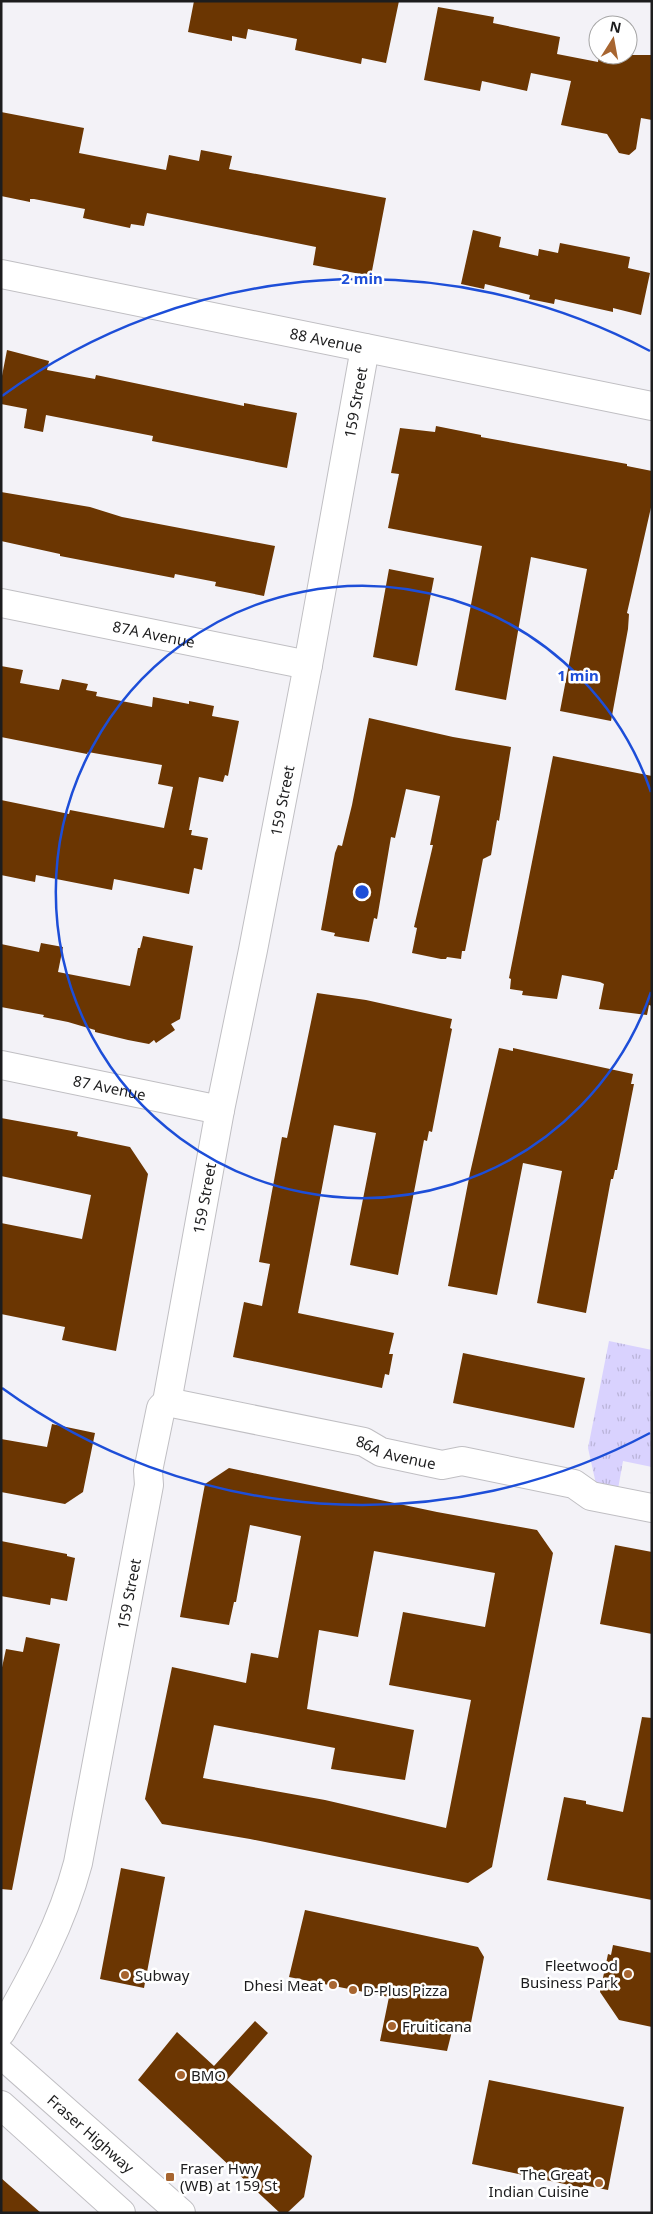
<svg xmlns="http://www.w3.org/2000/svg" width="653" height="2214" viewBox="0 0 653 2214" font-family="'Noto Sans',sans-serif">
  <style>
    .grass { fill: url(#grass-tufts) }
    .building { fill: #6b3602; fill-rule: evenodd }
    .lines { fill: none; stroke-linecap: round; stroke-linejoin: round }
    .street-casing { stroke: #c0bfc3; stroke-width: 30 }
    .secondary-casing { stroke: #c0bfc3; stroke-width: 30 }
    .primary-casing { stroke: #c0bfc3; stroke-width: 30 }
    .street { stroke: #fff; stroke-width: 28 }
    .secondary { stroke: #fff; stroke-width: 28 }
    .primary { stroke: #fff; stroke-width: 28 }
    .ring { fill: none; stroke: #1d4ed8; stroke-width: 2.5 }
    .poi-dot { fill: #a76530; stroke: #fff; stroke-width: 2 }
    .labels { text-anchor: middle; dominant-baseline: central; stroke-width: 5; stroke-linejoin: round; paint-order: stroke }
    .street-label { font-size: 15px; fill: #1d1d1e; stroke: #fff }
    .poi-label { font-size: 15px; fill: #1d1d1e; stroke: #fff; text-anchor: start }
    .centre { fill: #1d4ed8; stroke: #fff; stroke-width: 2.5 }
    .ring-label { font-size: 15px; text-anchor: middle; font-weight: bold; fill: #1d4ed8; stroke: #fff; stroke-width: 5; stroke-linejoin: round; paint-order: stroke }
  </style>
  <defs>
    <pattern id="grass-tufts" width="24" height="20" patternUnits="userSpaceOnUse" patternTransform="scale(1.25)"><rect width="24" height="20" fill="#d9d2fe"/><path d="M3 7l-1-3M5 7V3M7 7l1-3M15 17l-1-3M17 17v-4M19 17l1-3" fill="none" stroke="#bab4d9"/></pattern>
  </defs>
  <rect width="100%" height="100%" fill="#f3f2f7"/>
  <path class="grass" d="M 609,1341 L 652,1350 L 652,1467 L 623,1461 L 618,1489 L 596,1484 L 588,1448 Z"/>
  <path class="building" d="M 194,1 L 399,1 L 386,63 L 362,58 L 361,64 L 295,50 L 297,39 L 248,29 L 246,39 L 232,36 L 232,41 L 188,32 Z
    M 438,7 L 494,17 L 493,23 L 560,37 L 557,54 L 598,62 L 599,55 L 652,55 L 652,120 L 641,118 L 636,149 L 629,155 L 619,153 L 607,134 L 561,125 L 571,81 L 531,73 L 527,91 L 482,81 L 480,91 L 424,80 Z
    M 1,112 L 84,128 L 79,153 L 166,170 L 169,155 L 199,161 L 201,150 L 232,156 L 229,169 L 386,198 L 371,276 L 313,265 L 316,247 L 147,213 L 144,226 L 131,224 L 130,228 L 83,218 L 85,209 L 34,199 L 30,199 L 30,202 L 1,196 Z
    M 473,230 L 501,237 L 499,247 L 538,256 L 539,249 L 558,253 L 560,243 L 630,257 L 628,268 L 650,273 L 641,315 L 613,308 L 613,312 L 555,299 L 554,304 L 529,299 L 530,295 L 485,284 L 484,289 L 461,284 Z
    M 7,350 L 49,361 L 47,370 L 95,379 L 96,375 L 244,406 L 244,403 L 297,413 L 287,468 L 152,441 L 153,436 L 46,415 L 43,432 L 24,428 L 27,409 L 1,404 L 1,381 Z
    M 436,426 L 481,435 L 481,437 L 627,464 L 627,466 L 652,471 L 652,503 L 627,613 L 629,614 L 628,629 L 611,721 L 560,711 L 587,569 L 531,557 L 506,700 L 455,690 L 482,546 L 388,528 L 399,474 L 391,473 L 400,428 L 435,432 Z
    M 1,492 L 90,507 L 122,517 L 275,546 L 264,596 L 215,586 L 216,582 L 175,574 L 174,578 L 60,556 L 60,554 L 1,541 Z
    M 389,569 L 434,578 L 417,666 L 373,657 Z
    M 1,666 L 23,670 L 20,683 L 59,690 L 62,679 L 88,684 L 86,690 L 97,692 L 96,696 L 152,707 L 153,697 L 189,704 L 189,701 L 214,706 L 212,716 L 239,721 L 228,776 L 225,775 L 223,782 L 199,777 L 189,830 L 192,830 L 191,835 L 208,838 L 202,870 L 194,868 L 189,894 L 114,879 L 112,890 L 36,875 L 35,882 L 1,875 L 1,800 L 69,814 L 70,810 L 164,828 L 173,787 L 158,784 L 162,765 L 88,752 L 87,754 L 1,737 Z
    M 369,718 L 453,737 L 511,747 L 499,821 L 497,820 L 491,855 L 483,859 L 465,951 L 462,951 L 461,959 L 447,957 L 446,959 L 441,959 L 412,953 L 417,928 L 414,927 L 433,845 L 430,845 L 440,796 L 406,789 L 395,838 L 391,837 L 377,919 L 374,918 L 369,942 L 334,936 L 335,933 L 321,930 L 335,853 L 338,845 L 342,846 L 352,805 Z
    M 553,756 L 652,776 L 652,1006 L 649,1005 L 647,1015 L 599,1009 L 604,984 L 600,982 L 562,975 L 557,999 L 522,995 L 523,991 L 510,989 L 511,979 L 509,978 Z
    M 143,936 L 193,946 L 180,1019 L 171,1024 L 175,1030 L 156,1043 L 154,1040 L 149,1044 L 128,1040 L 95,1032 L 95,1030 L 68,1022 L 43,1017 L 44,1015 L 1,1007 L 1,944 L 39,952 L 41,943 L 63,947 L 58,972 L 130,986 L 138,948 L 140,948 Z
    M 317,993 L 366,1000 L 452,1019 L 450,1028 L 452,1029 L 432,1132 L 429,1131 L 427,1141 L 424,1140 L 398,1275 L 350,1265 L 376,1133 L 334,1125 L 298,1313 L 394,1333 L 389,1354 L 393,1354 L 389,1375 L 385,1374 L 382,1388 L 233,1357 L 244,1302 L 262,1306 L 270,1264 L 259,1262 L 282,1137 L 287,1138 Z
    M 499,1048 L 513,1051 L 513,1048 L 633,1074 L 631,1084 L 634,1084 L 617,1170 L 615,1170 L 613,1179 L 611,1179 L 586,1313 L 537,1303 L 562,1171 L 523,1163 L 497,1295 L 448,1286 L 470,1173 Z
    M 1,1118 L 78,1132 L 77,1136 L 130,1147 L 148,1174 L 116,1351 L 62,1340 L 65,1327 L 1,1314 L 1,1223 L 82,1239 L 91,1195 L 1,1176 Z
    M 463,1353 L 585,1378 L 574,1428 L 453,1403 Z
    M 52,1424 L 95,1433 L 83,1492 L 65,1504 L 1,1492 L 1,1439 L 47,1447 Z
    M 229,1468 L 437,1512 L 537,1530 L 553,1553 L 492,1867 L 468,1883 L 250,1839 L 162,1824 L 145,1799 L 172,1667 L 246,1683 L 251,1653 L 278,1658 L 301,1536 L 250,1525 L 236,1602 L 234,1602 L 229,1625 L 180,1617 L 205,1484 ZM 374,1551 L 495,1573 L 485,1627 L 403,1612 L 389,1685 L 471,1700 L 446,1828 L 325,1800 L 203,1778 L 214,1725 L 335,1748 L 331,1769 L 405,1780 L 414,1730 L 307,1709 L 319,1630 L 358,1637 Z
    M 1,1541 L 67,1554 L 67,1556 L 75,1558 L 67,1601 L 51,1598 L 50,1605 L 1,1596 Z
    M 615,1545 L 652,1552 L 652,1634 L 600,1624 Z
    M 26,1637 L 60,1644 L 12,1890 L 1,1889 L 1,1672 L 6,1649 L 23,1652 Z
    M 642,1717 L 652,1718 L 652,1900 L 547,1880 L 564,1797 L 586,1801 L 586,1804 L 623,1812 Z
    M 121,1868 L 165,1877 L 144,1988 L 100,1979 Z
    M 305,1910 L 478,1947 L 484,1957 L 469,2033 L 452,2031 L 447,2051 L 380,2041 L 389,1997 L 289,1977 Z
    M 613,1945 L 652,1953 L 652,2027 L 619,2020 L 600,1992 L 608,1954 L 611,1955 Z
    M 255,2021 L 268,2033 L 227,2080 L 312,2156 L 304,2197 L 287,2213 L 280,2213 L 138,2080 L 177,2032 L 214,2066 Z
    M 489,2080 L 624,2107 L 608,2190 L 583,2185 L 583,2188 L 472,2164 Z
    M 1,2178 L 41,2213 L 1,2213 Z"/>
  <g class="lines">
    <g class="street-casing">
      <g id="street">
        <path id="s1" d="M 1,603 L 308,665"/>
        <path id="s2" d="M 1,1065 L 220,1110"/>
        <path id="s3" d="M 167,1402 L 364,1442 L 381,1452 L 442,1465 L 462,1461 L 574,1484 L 591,1496 L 652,1508"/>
      </g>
    </g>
    <g class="secondary-casing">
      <g id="secondary">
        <path id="s4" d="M 1,274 L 652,406"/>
        <path id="s5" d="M 1,2032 C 32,1978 62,1924 78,1863 L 149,1485 L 148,1471 L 161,1408 L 167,1402 L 220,1110 L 253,950 L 308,665 L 365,348"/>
      </g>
    </g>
    <g class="primary-casing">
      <g id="primary">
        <path id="s6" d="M 1,2054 L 181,2213"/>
        <path d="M 1,2105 L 121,2213"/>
      </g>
    </g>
    <use href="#street" class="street"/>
    <use href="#secondary" class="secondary"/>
    <use href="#primary" class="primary"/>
  </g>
  <g class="ring">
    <path d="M651 992A306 306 0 1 1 651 792"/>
    <path d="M650 1433A613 613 0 0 1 2 1388M2 396A613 613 0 0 1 650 351"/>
  </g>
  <g class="poi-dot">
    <circle cx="628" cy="1974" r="5"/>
    <circle cx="125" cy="1975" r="5"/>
    <circle cx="333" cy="1985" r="5"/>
    <circle cx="353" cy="1990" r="5"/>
    <circle cx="392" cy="2026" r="5"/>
    <circle cx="181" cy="2075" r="5"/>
    <rect x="165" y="2172" width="10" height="10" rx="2.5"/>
    <circle cx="599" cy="2183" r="5"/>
  </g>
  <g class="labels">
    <g class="street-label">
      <text stroke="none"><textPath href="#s4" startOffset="332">88 Avenue</textPath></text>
      <text stroke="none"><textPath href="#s5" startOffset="1675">159 Street</textPath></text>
      <text stroke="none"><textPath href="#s1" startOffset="156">87A Avenue</textPath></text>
      <text stroke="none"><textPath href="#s5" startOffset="1270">159 Street</textPath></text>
      <text stroke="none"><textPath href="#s2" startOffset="111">87 Avenue</textPath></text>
      <text stroke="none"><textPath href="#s5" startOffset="865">159 Street</textPath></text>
      <text stroke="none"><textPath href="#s3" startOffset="235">86A Avenue</textPath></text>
      <text stroke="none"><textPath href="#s5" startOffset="460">159 Street</textPath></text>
      <text stroke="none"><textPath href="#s6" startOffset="120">Fraser Highway</textPath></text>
    </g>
    <g class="poi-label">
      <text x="618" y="1965" text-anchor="end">Fleetwood<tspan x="618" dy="17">Business Park</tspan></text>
      <text x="135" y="1975">Subway</text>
      <text x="323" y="1985" text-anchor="end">Dhesi Meat</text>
      <text x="363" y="1990">D-Plus Pizza</text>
      <text x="402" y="2026">Fruiticana</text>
      <text x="191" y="2075">BMO</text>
      <text x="180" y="2168">Fraser Hwy<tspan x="180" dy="17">(WB) at 159 St</tspan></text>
      <text x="589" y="2174" text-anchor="end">The Great<tspan x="589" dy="17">Indian Cuisine</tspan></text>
    </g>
  </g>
  <circle cx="362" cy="892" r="8" class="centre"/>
  <g class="ring-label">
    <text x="362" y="284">2 min</text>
    <text x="578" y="681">1 min</text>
  </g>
  <rect width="653" height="2214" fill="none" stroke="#1d1d1e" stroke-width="5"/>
  <g transform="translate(613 40) rotate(11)"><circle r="24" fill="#ffffff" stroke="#a5a5a5"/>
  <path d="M0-4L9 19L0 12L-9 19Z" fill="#a76530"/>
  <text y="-8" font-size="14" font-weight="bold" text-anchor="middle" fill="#1d1d1e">N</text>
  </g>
</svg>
